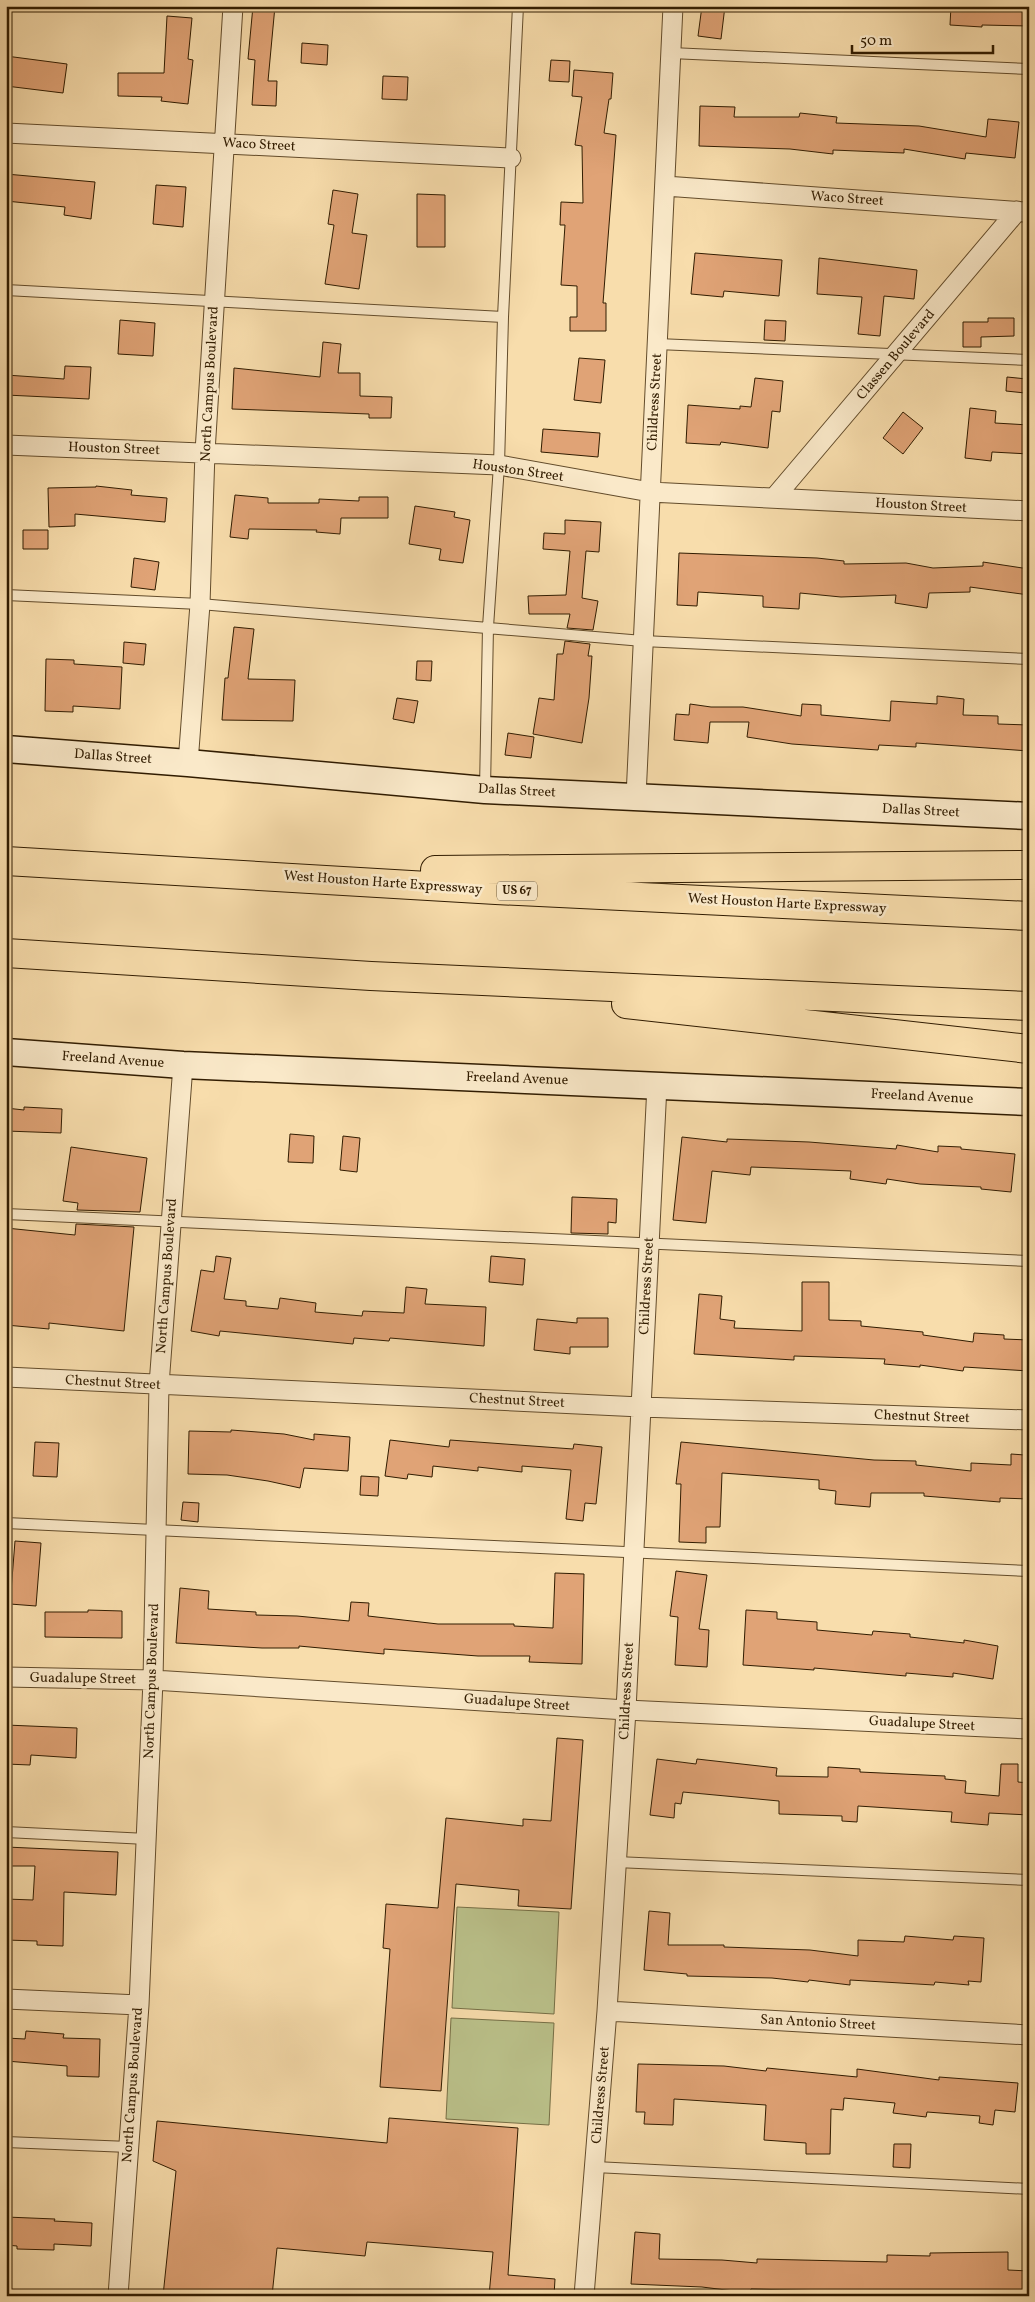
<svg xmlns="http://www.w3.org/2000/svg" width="1035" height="2302" viewBox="0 0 1035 2302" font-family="Vollkorn,serif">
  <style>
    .green { fill: #bbc28b; stroke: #766f46 }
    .building { fill: #e0a376; stroke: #311c00 }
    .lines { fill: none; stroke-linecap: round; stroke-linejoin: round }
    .service-casing { stroke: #634c2b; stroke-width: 12 }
    .minor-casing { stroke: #634c2b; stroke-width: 21 }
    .secondary-casing { stroke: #311c00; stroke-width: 29 }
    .motorway-casing { stroke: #311c00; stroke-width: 30 }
    .service { stroke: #fae9c9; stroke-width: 10 }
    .minor { stroke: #fae9c9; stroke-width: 19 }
    .secondary { stroke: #fae9c9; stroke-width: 26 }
    .motorway { stroke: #f8ddac; stroke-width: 28 }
    .labels { text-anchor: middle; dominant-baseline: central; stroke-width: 5; stroke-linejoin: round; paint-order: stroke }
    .shield { fill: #fae9c9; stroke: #6d5a3c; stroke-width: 1 }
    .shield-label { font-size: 12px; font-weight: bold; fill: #311c00 }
    .street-label { font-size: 14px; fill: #311c00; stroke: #fae9c9 }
  </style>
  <rect width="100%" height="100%" fill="#f8ddac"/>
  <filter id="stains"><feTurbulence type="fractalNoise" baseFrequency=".004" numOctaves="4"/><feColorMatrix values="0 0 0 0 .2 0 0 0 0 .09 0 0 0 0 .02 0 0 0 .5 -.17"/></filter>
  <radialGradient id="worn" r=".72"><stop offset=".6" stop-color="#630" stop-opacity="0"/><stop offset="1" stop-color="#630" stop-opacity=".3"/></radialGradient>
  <path class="green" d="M 457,1907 L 559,1912 L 554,2014 L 452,2008 Z
    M 451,2018 L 554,2023 L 549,2125 L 446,2119 Z"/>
  <path class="building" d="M 253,6 L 275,6 L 268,81 L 277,81 L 276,106 L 252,105 L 255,60 L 248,59 Z
    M 702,6 L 725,6 L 721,39 L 698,36 Z
    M 951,6 L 1029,6 L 1029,26 L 982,25 L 982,27 L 950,25 Z
    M 167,16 L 192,18 L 188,59 L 193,60 L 188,104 L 161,101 L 162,97 L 118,96 L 118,73 L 164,73 Z
    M 302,43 L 328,45 L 327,65 L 301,63 Z
    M 6,56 L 67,64 L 63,93 L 6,86 Z
    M 551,60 L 570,61 L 569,82 L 549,81 Z
    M 574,70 L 613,73 L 611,99 L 609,99 L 604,133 L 616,135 L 603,303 L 606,303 L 606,331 L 570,331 L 570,317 L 577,317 L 577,286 L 561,285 L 565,225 L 560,225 L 561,202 L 583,203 L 582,146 L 575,145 L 582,97 L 572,96 Z
    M 383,76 L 408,77 L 407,100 L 382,99 Z
    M 700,106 L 735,107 L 734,117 L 799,117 L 800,113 L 837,117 L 836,123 L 919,126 L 986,137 L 988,119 L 1019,122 L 1015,158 L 966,153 L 965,159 L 904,149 L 904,153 L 833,150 L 833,154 L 790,149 L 699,146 Z
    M 6,174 L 95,182 L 91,219 L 64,215 L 65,207 L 6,201 Z
    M 156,185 L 186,187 L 183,227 L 153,224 Z
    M 333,190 L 358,194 L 352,233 L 367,235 L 359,289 L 325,284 L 334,225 L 328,224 Z
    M 417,194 L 445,195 L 445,247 L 417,247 Z
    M 695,253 L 782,260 L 779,296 L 724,291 L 723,297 L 691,294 Z
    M 819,258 L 917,270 L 914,299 L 884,296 L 880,336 L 858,334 L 862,297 L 817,294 Z
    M 988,318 L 1014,318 L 1014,336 L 981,337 L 981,347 L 963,347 L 963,322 L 988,322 Z
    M 120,320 L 155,323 L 153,356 L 118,354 Z
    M 765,320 L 786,321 L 785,341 L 764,340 Z
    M 323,342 L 341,344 L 338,373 L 360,373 L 360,396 L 392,397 L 391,418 L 369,418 L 369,414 L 232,409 L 234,368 L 320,377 Z
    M 579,358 L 605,360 L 601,403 L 574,400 Z
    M 65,366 L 91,367 L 89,399 L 6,395 L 6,375 L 64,379 Z
    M 1007,377 L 1027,379 L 1025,393 L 1006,391 Z
    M 755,378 L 783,381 L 780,412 L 772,411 L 768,448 L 721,442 L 720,445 L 686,443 L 688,405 L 740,409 L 740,406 L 751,407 Z
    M 970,408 L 996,411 L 995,423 L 1029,425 L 1029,454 L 992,452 L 991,461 L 965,458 Z
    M 903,412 L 923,428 L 903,454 L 883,438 Z
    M 543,429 L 600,433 L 598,457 L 541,452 Z
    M 96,486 L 132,490 L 131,495 L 167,498 L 165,522 L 75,514 L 75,526 L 49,527 L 48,488 L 96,487 Z
    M 235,495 L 268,498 L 268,503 L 319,503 L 319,499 L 359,501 L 359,497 L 388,497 L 388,518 L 341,518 L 340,534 L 316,532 L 317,530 L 249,529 L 248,539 L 230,537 Z
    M 415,506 L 455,512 L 454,517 L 470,520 L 463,563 L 439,560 L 441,549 L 409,544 Z
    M 565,520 L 601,522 L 599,552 L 586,551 L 582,598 L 598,601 L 593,630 L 567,628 L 570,614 L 529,614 L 528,596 L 566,595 L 570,551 L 543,549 L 544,533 L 565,534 Z
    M 23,530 L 48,530 L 48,549 L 23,549 Z
    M 679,553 L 817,558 L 844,561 L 844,564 L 906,563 L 933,568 L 983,566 L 983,562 L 1029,569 L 1029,595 L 970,587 L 970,592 L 929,593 L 927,608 L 895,603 L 896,595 L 841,597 L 800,593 L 799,609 L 763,607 L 763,596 L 698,592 L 697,606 L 677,605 Z
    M 134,558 L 159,562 L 155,590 L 131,587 Z
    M 234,627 L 254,629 L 248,679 L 295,680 L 293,721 L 222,720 L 225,678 L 228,678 Z
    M 565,641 L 590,644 L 588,656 L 592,656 L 589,698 L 582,743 L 533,734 L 539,698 L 554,700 L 557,654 L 563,654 Z
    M 124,642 L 146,644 L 144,665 L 123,663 Z
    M 46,659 L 74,660 L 74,664 L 122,667 L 120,709 L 73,706 L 73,712 L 45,711 Z
    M 417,661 L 432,661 L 431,681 L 416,680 Z
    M 937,696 L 964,699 L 963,715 L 998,716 L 998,724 L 1029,725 L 1029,751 L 916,743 L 916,747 L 879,745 L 878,750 L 792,744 L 747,737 L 749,722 L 710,722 L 708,743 L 674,740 L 676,714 L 689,715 L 690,704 L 711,707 L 743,707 L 801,716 L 802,704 L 821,705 L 821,715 L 890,721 L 891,701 L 937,704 Z
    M 397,698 L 418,701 L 414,723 L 393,719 Z
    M 508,733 L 534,737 L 531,758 L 505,755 Z
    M 24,1107 L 62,1109 L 61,1133 L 6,1131 L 6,1108 L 24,1110 Z
    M 290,1134 L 314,1136 L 313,1163 L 288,1162 Z
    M 343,1136 L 360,1138 L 357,1172 L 340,1170 Z
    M 682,1137 L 727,1142 L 727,1139 L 809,1142 L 896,1149 L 897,1145 L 938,1152 L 938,1146 L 961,1147 L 961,1149 L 1015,1154 L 1011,1192 L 981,1189 L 981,1187 L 920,1184 L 887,1179 L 886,1184 L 850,1179 L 851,1171 L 751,1167 L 750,1175 L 712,1171 L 706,1223 L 673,1220 Z
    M 71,1147 L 147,1158 L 140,1212 L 77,1210 L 78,1203 L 63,1201 Z
    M 572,1197 L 617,1199 L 616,1223 L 608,1222 L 608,1234 L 571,1233 Z
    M 76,1224 L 134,1227 L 124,1331 L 49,1323 L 49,1329 L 6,1325 L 6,1228 L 75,1235 Z
    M 216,1256 L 231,1258 L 224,1299 L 246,1301 L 246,1306 L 278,1309 L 280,1298 L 316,1303 L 315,1312 L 362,1316 L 363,1311 L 404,1313 L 406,1287 L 427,1289 L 425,1304 L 486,1307 L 484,1346 L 390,1338 L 389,1341 L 354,1338 L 353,1344 L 220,1331 L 219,1336 L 191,1331 L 201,1270 L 214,1272 Z
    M 491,1256 L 525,1259 L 523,1285 L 489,1282 Z
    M 802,1282 L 829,1282 L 829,1320 L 861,1321 L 861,1326 L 923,1332 L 923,1335 L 973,1342 L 974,1333 L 1004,1335 L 1004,1339 L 1029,1340 L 1029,1371 L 964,1367 L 963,1371 L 920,1365 L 920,1367 L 884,1364 L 885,1359 L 794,1356 L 794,1360 L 694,1354 L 699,1294 L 722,1296 L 720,1319 L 735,1321 L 734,1328 L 802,1331 Z
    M 577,1318 L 608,1318 L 608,1347 L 570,1347 L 570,1354 L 534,1350 L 537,1319 L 577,1323 Z
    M 231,1430 L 284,1434 L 314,1440 L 314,1434 L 350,1437 L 348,1471 L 304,1468 L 300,1488 L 268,1481 L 227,1475 L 188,1474 L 189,1431 L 231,1432 Z
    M 390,1440 L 449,1447 L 450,1440 L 573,1449 L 574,1444 L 602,1447 L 596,1504 L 585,1503 L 583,1521 L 566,1519 L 571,1470 L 522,1466 L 522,1472 L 478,1467 L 478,1471 L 433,1466 L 432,1477 L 408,1474 L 407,1479 L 385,1476 Z
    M 35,1442 L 59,1443 L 57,1477 L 33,1476 Z
    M 681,1442 L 874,1460 L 916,1461 L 916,1465 L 971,1471 L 971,1463 L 1011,1465 L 1011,1454 L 1025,1455 L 1025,1469 L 1029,1470 L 1029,1499 L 1000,1498 L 1000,1502 L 924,1496 L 924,1493 L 871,1493 L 870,1507 L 835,1504 L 836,1491 L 819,1489 L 819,1480 L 722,1473 L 720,1527 L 706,1527 L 706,1543 L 679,1542 L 681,1484 L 676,1484 Z
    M 361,1476 L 379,1477 L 378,1496 L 360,1495 Z
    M 183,1502 L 199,1503 L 198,1522 L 181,1520 Z
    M 15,1541 L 41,1543 L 36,1606 L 10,1604 Z
    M 676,1571 L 707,1575 L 699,1629 L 709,1630 L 707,1667 L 675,1665 L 678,1617 L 670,1616 Z
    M 555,1573 L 584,1574 L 582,1664 L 529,1662 L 530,1656 L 478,1656 L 384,1649 L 384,1654 L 299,1646 L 299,1648 L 262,1648 L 176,1643 L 180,1588 L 209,1591 L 208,1609 L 256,1612 L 256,1615 L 297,1616 L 349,1621 L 351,1602 L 369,1603 L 368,1616 L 438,1624 L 514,1624 L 514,1626 L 553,1628 Z
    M 88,1610 L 122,1611 L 122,1638 L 45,1637 L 45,1612 L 88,1612 Z
    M 746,1610 L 777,1612 L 777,1619 L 817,1622 L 817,1630 L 872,1635 L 873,1631 L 910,1634 L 910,1637 L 964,1643 L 964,1640 L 998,1646 L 993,1679 L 953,1673 L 953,1677 L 906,1673 L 906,1676 L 814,1668 L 814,1670 L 743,1665 Z
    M 6,1725 L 77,1728 L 76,1758 L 31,1755 L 30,1765 L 6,1764 Z
    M 557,1738 L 583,1740 L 571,1909 L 518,1906 L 519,1890 L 456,1884 L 441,2091 L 380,2087 L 390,1949 L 383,1948 L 386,1904 L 438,1908 L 446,1818 L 523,1826 L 523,1819 L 551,1821 Z
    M 657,1759 L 696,1764 L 697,1759 L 777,1768 L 776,1776 L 828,1777 L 828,1767 L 860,1769 L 860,1772 L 945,1776 L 945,1779 L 966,1781 L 965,1793 L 999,1796 L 1001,1764 L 1018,1764 L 1018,1782 L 1029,1783 L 1029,1815 L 989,1813 L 988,1825 L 951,1822 L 952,1812 L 858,1806 L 857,1822 L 842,1821 L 842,1816 L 779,1814 L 779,1801 L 683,1792 L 681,1804 L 675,1803 L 674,1818 L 650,1815 Z
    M 6,1847 L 118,1852 L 116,1895 L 64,1892 L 63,1946 L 37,1945 L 37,1941 L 6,1940 L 6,1899 L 33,1900 L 35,1866 L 6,1866 Z
    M 649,1911 L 670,1913 L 668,1945 L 724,1945 L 724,1947 L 810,1950 L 858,1956 L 858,1940 L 904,1942 L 905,1936 L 953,1940 L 954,1936 L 984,1938 L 981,1982 L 968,1981 L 969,1985 L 935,1982 L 934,1985 L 850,1980 L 850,1985 L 809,1980 L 808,1982 L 772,1978 L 687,1976 L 687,1974 L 644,1970 Z
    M 26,2031 L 64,2034 L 63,2038 L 100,2039 L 99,2077 L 67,2076 L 67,2066 L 6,2061 L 6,2038 L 25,2039 Z
    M 638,2064 L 724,2066 L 766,2071 L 767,2068 L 857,2077 L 857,2069 L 939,2080 L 939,2077 L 1018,2083 L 1015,2112 L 995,2110 L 993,2125 L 979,2123 L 980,2116 L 927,2112 L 926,2117 L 893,2113 L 895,2103 L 844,2098 L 843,2110 L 831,2109 L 830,2154 L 806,2154 L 806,2143 L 764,2140 L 766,2105 L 674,2099 L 673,2125 L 644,2124 L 645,2112 L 636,2112 Z
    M 389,2118 L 518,2128 L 508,2275 L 555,2279 L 554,2296 L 489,2296 L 493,2252 L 367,2242 L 365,2256 L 277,2248 L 272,2296 L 163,2296 L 176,2171 L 153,2161 L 157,2121 L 387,2143 Z
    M 894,2144 L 911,2144 L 910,2168 L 893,2167 Z
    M 6,2217 L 55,2219 L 54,2221 L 92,2223 L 91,2246 L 54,2244 L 54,2250 L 17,2249 L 17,2246 L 6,2245 Z
    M 635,2232 L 660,2234 L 659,2259 L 722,2260 L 757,2263 L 757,2259 L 887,2262 L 887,2255 L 930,2256 L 930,2253 L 1008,2252 L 1008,2270 L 1029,2271 L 1029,2296 L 751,2289 L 750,2293 L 702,2287 L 631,2284 Z"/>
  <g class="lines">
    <g class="service-casing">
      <path id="service" d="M 671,53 L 1029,69
        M 6,290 L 503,317
        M 657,344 L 1029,360
        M 6,595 L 200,604 L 643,641 L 1029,659
        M 485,789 L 488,627 L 499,465 L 503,317 L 518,6
        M 6,1214 L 1029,1261
        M 6,1523 L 1029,1571
        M 6,1832 L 147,1839
        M 616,1862 L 1029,1880
        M 6,2142 L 129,2147
        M 595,2167 L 1029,2189"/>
    </g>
    <g class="minor-casing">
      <path id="minor" d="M 6,133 L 511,158
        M 665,186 L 1025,212
        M 6,445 L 499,465 L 650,492 L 1029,511
        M 774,498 L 1017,211
        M 188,763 L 200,604 L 205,452 L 233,6
        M 636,797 L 673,6
        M 6,1377 L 641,1407 L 1029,1420
        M 6,1677 L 153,1680 L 626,1710 L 1029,1729
        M 6,1999 L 139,2005
        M 607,2011 L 1029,2035
        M 118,2296 L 139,2005 L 153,1680 L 159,1385 L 183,1065
        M 584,2296 L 607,2011 L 626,1710 L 657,1085"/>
    </g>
    <g class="secondary-casing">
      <path id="secondary" d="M 6,749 L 188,763 L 485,790 L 1029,816
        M 6,1052 L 183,1065 L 1029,1102"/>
    </g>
    <g class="motorway-casing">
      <path id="motorway" d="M 6,861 L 496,890 L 1029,916
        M 435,870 L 1029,865
        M 6,953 L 371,976 L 1029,1006
        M 626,1004 L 1029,1049"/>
    </g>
    <use href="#service" class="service"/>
    <use href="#minor" class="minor"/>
    <use href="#secondary" class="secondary"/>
    <use href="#motorway" class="motorway"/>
  </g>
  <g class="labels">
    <rect class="shield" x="497" y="881.5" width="40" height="19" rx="4"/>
    <g class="shield-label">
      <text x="517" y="891">US 67</text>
    </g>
    <g class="street-label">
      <text transform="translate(259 145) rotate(3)">Waco Street</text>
      <text transform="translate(847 199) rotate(4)">Waco Street</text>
      <text transform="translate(896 355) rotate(-50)">Classen Boulevard</text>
      <text transform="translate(210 384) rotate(-87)">North Campus Boulevard</text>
      <text transform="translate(655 402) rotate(-87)">Childress Street</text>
      <text transform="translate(114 449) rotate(2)">Houston Street</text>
      <text transform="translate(518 471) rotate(8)">Houston Street</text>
      <text transform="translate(921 506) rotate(3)">Houston Street</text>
      <text transform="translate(113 757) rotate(4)">Dallas Street</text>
      <text transform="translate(517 791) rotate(3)">Dallas Street</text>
      <text transform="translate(921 811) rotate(3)">Dallas Street</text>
      <text transform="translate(383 883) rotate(4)">West Houston Harte Expressway</text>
      <text transform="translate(787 904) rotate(3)">West Houston Harte Expressway</text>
      <text transform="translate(113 1060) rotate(4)">Freeland Avenue</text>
      <text transform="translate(517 1079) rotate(2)">Freeland Avenue</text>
      <text transform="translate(922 1097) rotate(3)">Freeland Avenue</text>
      <text transform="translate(167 1276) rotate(-86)">North Campus Boulevard</text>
      <text transform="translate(647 1286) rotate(-87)">Childress Street</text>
      <text transform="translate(113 1383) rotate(3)">Chestnut Street</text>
      <text transform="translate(517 1401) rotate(3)">Chestnut Street</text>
      <text transform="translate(922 1417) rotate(2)">Chestnut Street</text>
      <text transform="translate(83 1679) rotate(1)">Guadalupe Street</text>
      <text transform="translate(152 1681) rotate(-88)">North Campus Boulevard</text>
      <text transform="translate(627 1691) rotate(-87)">Childress Street</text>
      <text transform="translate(517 1703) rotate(4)">Guadalupe Street</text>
      <text transform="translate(922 1724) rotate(3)">Guadalupe Street</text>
      <text transform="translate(818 2023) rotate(3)">San Antonio Street</text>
      <text transform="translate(133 2085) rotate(-86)">North Campus Boulevard</text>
      <text transform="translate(601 2095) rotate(-85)">Childress Street</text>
    </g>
  </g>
  <rect width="1035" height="2302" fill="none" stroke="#f8ddac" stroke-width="25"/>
  <rect x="8" y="8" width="1020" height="2287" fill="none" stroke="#311c00" stroke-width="2.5"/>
  <rect x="12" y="12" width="1010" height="2277" fill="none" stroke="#311c00"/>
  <path d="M852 45v8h141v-8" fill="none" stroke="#311c00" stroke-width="2.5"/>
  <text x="860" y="45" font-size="15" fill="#311c00" stroke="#fae9c9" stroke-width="4" paint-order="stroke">50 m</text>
  <rect width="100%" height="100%" filter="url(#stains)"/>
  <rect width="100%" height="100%" fill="url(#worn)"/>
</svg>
